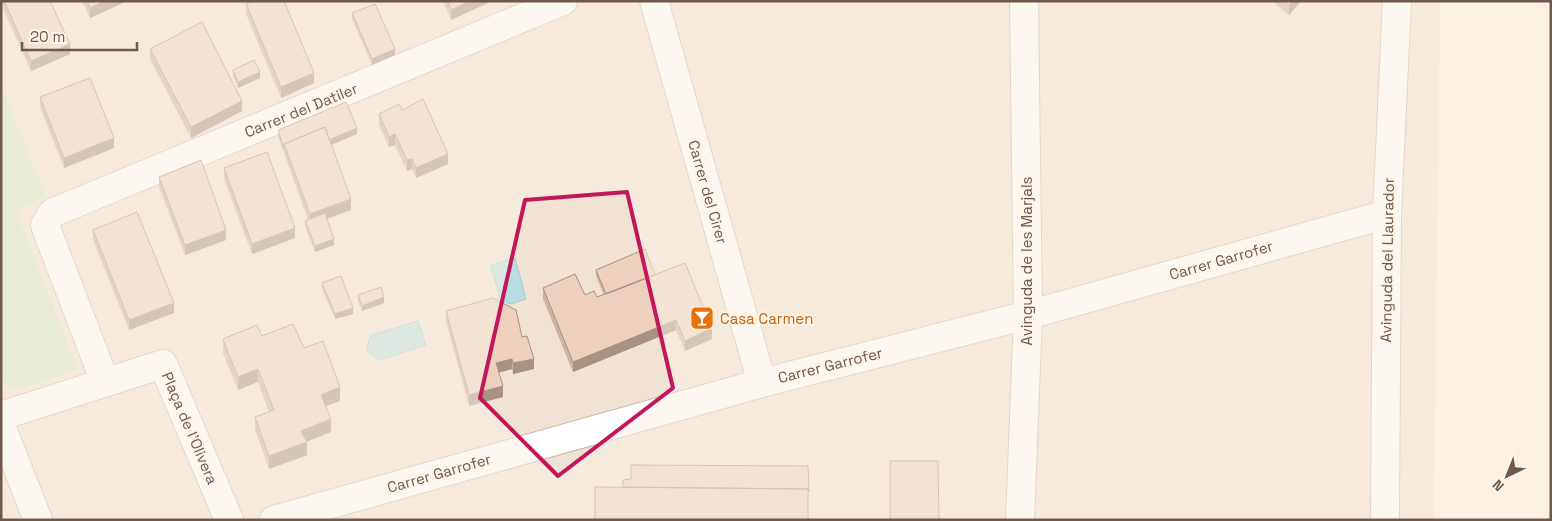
<svg xmlns="http://www.w3.org/2000/svg" width="1552" height="521" viewBox="0 0 1552 521" font-family="'Space Grotesk',sans-serif">
  <style>
    .residential { fill: #f1e3d3 }
    .green { fill: #d2e6c3 }
    .water { fill: #badde2; stroke: #a1ccd3 }
    .lines { fill: none; stroke-linecap: round; stroke-linejoin: round }
    .minor-casing { stroke: #cab9ab; stroke-width: 30 }
    .minor { stroke: #fff; stroke-width: 28 }
    .wall { fill: #cdb3a3 }
    .shaded-wall { fill: #a79284 }
    .building { fill: #eed0bd; stroke: #a79284 }
    .marked { fill: none; stroke: #c2185b; stroke-width: 4; stroke-linejoin: round }
    .labels { text-anchor: middle; dominant-baseline: central; stroke-width: 4; stroke-linejoin: round; paint-order: stroke }
    .street-label { font-size: 15px; fill: #70584b; stroke: #fdf5e9 }
    .food-label { font-size: 15px; fill: #c56008; stroke: #fdf5e9; text-anchor: start }
  </style>
  <rect width="100%" height="100%" fill="#faf1e4"/>
  <path class="residential" d="M 1,1 L 1440,1 L 1434,520 L 1,520 Z"/>
  <path class="green" d="M 1,85 L 46,197 L 16,211 L 78,370 L 17,390 L 6,387 L 1,374 Z"/>
  <path class="water" d="M 515,258 L 526,299 L 511,304 L 500,300 L 491,265 Z
    M 418,321 L 426,345 L 379,360 L 366,350 L 371,335 Z"/>
  <g class="lines">
    <g class="minor-casing">
      <path id="minor" d="M 654,1 L 762,383
        M 105,382 L 49,236 L 45,225 L 52,213 L 563,1
        M 1,416 L 163,364 L 229,520
        M 1,426 L 38,520
        M 274,520 L 762,383 L 1028,315 L 1387,214
        M 1020,520 L 1028,315 L 1024,1
        M 1385,520 L 1387,214 L 1397,1"/>
    </g>
    <use href="#minor" class="minor"/>
  </g>
  <path class="wall" d="M 1,1 L 50,1 L 70,54 L 31,71 L 1,4 Z
    M 82,1 L 123,1 L 123,3 L 90,18 Z
    M 443,1 L 492,1 L 451,20 Z
    M 1272,1 L 1301,1 L 1289,15 Z
    M 246,4 L 314,83 L 281,98 L 246,14 Z
    M 352,13 L 395,55 L 372,65 L 352,19 Z
    M 150,49 L 242,111 L 191,138 L 150,59 Z
    M 233,70 L 260,78 L 238,88 L 233,76 Z
    M 40,97 L 114,148 L 64,168 L 40,107 Z
    M 402,110 L 448,164 L 416,178 L 412,169 L 407,171 L 395,145 L 389,147 L 379,125 L 379,114 Z
    M 278,130 L 357,134 L 331,145 L 351,210 L 327,218 L 334,245 L 315,252 L 305,226 L 305,221 L 308,220 L 278,136 Z
    M 224,168 L 295,238 L 252,254 L 224,179 Z
    M 159,177 L 226,240 L 185,255 L 159,187 Z
    M 93,230 L 174,313 L 129,330 L 93,240 Z
    M 596,270 L 655,275 L 712,339 L 685,351 L 676,330 L 573,372 L 543,299 L 543,288 L 597,297 L 604,295 L 596,276 Z
    M 322,283 L 353,314 L 335,319 L 322,289 Z
    M 358,295 L 384,303 L 362,311 L 358,301 Z
    M 446,311 L 522,337 L 534,369 L 513,374 L 512,369 L 499,373 L 503,397 L 469,406 L 446,321 Z
    M 262,336 L 304,348 L 340,401 L 326,406 L 331,432 L 307,441 L 307,455 L 269,469 L 255,430 L 255,417 L 269,412 L 258,382 L 238,390 L 223,353 L 223,339 Z"/>
  <path class="shaded-wall" d="M 105,1 L 123,1 L 123,3 L 90,18 L 90,8 Z
    M 470,1 L 492,1 L 451,20 L 451,10 Z
    M 1292,1 L 1301,1 L 1289,15 L 1289,5 Z
    M 70,44 L 70,54 L 31,71 L 31,61 Z
    M 395,49 L 395,55 L 372,65 L 372,59 Z
    M 260,72 L 260,78 L 238,88 L 238,82 Z
    M 314,73 L 314,83 L 281,98 L 281,87 Z
    M 242,101 L 242,111 L 191,138 L 191,127 Z
    M 357,128 L 357,134 L 328,146 L 328,140 Z
    M 395,134 L 395,145 L 389,147 L 389,137 Z
    M 114,138 L 114,148 L 64,168 L 64,158 Z
    M 448,154 L 448,164 L 416,178 L 416,168 Z
    M 412,159 L 412,169 L 407,171 L 407,160 Z
    M 351,199 L 351,210 L 310,225 L 310,214 Z
    M 295,228 L 295,238 L 252,254 L 252,244 Z
    M 226,230 L 226,240 L 185,255 L 185,245 Z
    M 334,239 L 334,245 L 315,252 L 315,246 Z
    M 384,297 L 384,303 L 362,311 L 362,306 Z
    M 174,303 L 174,313 L 129,330 L 129,320 Z
    M 353,308 L 353,314 L 335,319 L 335,314 Z
    M 676,320 L 676,330 L 573,372 L 573,362 Z
    M 712,328 L 712,339 L 685,351 L 685,341 Z
    M 512,359 L 512,369 L 496,373 L 496,363 Z
    M 534,359 L 534,369 L 513,374 L 513,363 Z
    M 258,369 L 258,382 L 238,390 L 238,377 Z
    M 503,386 L 503,397 L 469,406 L 469,395 Z
    M 340,387 L 340,401 L 321,408 L 321,395 Z
    M 331,419 L 331,432 L 301,444 L 301,431 Z
    M 307,442 L 307,455 L 269,469 L 269,456 Z"/>
  <path class="building" d="M 4,1 L 50,1 L 70,44 L 31,61 Z
    M 87,1 L 105,1 L 90,8 Z
    M 253,1 L 284,1 L 314,73 L 281,87 L 246,4 Z
    M 448,1 L 470,1 L 451,10 Z
    M 1284,1 L 1292,1 L 1289,5 Z
    M 375,4 L 395,49 L 372,59 L 352,13 Z
    M 202,22 L 242,101 L 191,127 L 150,49 Z
    M 254,60 L 260,72 L 238,82 L 233,70 Z
    M 90,78 L 114,138 L 64,158 L 40,97 Z
    M 423,99 L 448,154 L 416,168 L 412,159 L 407,160 L 395,134 L 389,137 L 379,114 L 399,104 L 402,110 Z
    M 346,102 L 357,128 L 329,140 L 325,127 L 284,144 L 284,149 L 278,130 Z
    M 325,127 L 351,199 L 310,214 L 284,144 Z
    M 267,152 L 295,228 L 252,244 L 224,168 Z
    M 201,160 L 226,230 L 185,245 L 159,177 Z
    M 137,212 L 174,303 L 129,320 L 93,230 Z
    M 325,213 L 334,239 L 315,246 L 305,221 Z
    M 645,249 L 655,275 L 606,294 L 596,270 Z
    M 685,263 L 712,328 L 685,341 L 676,320 L 573,362 L 543,288 L 575,274 L 585,295 L 594,291 L 597,297 Z
    M 341,276 L 353,308 L 335,314 L 322,283 Z
    M 381,287 L 384,297 L 362,306 L 358,295 Z
    M 493,298 L 516,310 L 522,337 L 527,336 L 534,359 L 513,363 L 512,359 L 496,363 L 503,386 L 469,395 L 446,311 Z
    M 293,324 L 304,348 L 323,341 L 340,387 L 321,395 L 331,419 L 301,431 L 307,442 L 269,456 L 255,417 L 274,410 L 258,369 L 238,377 L 223,339 L 257,325 L 262,336 Z
    M 890,461 L 938,461 L 939,520 L 890,520 Z
    M 631,465 L 808,466 L 809,492 L 808,489 L 623,487 L 623,480 L 631,479 Z
    M 595,487 L 808,489 L 808,520 L 595,520 Z"/>
  <path d="M0 0H1552V521H0ZM 627,192 L 673,388 L 558,476 L 480,398 L 525,200 Z" fill="#faf1e4" fill-opacity=".55" fill-rule="evenodd"/>
  <path class="marked" d="M 627,192 L 673,388 L 558,476 L 480,398 L 525,200 Z"/>
  <defs>
    <g id="bar-square" transform="scale(1.25)"><rect x="-9" y="-9" width="18" height="18" rx="4" fill="#e8710a" stroke="#fdf5e9"/><path d="M-6-5H6L.8 .8V4.5H3.5V6h-7V4.5H-.8V.8Z" fill="#fff"/></g>
  </defs>
  <g fill-rule="evenodd">
    <use href="#bar-square" x="702" y="318"/>
  </g>
  <g class="labels">
    <g class="street-label">
      <text transform="translate(301 110) rotate(-22)">Carrer del Datiler</text>
      <text transform="translate(708 192) rotate(74)">Carrer del Cirer</text>
      <text transform="translate(1221 260) rotate(-16)">Carrer Garrofer</text>
      <text transform="translate(1387 260) rotate(-89)">Avinguda del Llaurador</text>
      <text transform="translate(1026 261) rotate(-90)">Avinguda de les Marjals</text>
      <text transform="translate(830 365) rotate(-14)">Carrer Garrofer</text>
      <text transform="translate(190 428) rotate(67)">Plaça de l'Olivera</text>
      <text transform="translate(439 473) rotate(-16)">Carrer Garrofer</text>
    </g>
    <g class="food-label">
      <text x="720" y="318">Casa Carmen</text>
    </g>
  </g>
  <rect width="1552" height="521" fill="none" stroke="#70584b" stroke-width="5"/>
  <g transform="translate(1507 476) rotate(223)" stroke="#fdf5e9" stroke-width="4" paint-order="stroke">
  <path d="M0-4L9 19L0 12L-9 19Z" fill="#70584b"/>
  <text y="-8" font-size="14" font-weight="bold" text-anchor="middle" fill="#70584b">N</text>
  </g>
  <path d="M22 42v8h115v-8" fill="none" stroke="#70584b" stroke-width="2.5"/>
  <text x="30" y="42" font-size="15" fill="#70584b" stroke="#fdf5e9" stroke-width="4" paint-order="stroke">20 m</text>
</svg>
